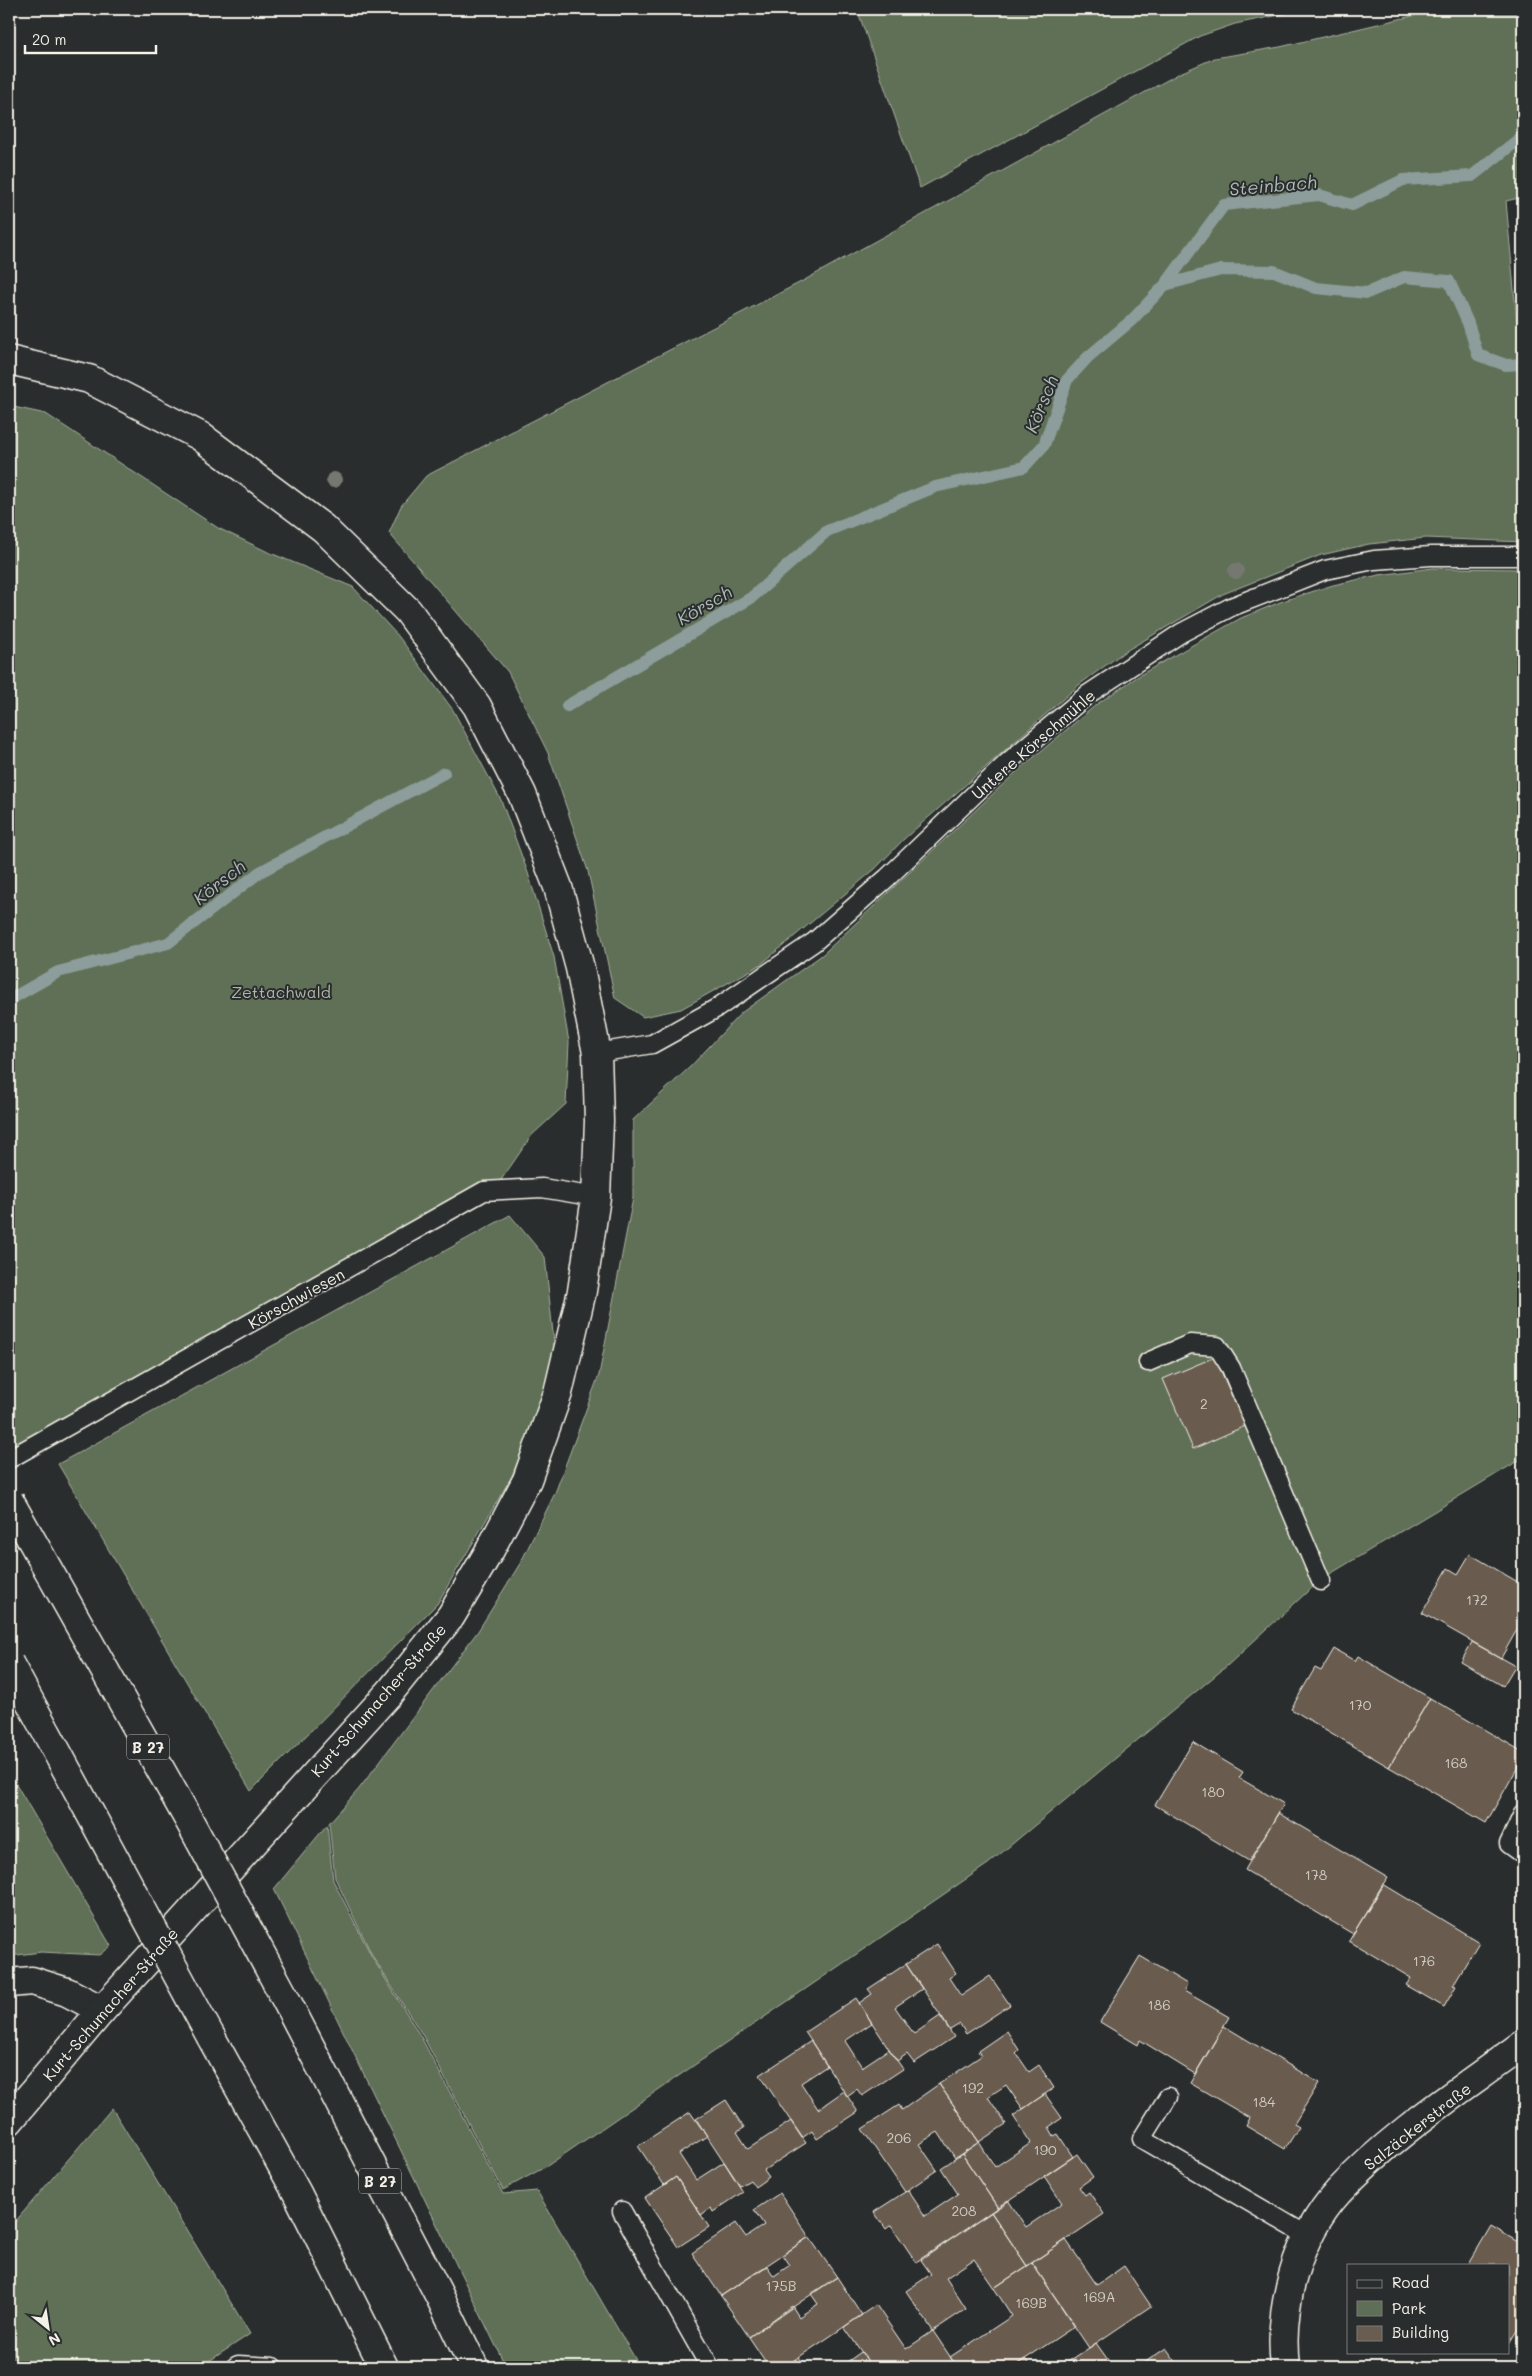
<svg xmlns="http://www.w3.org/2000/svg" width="1532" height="2376" viewBox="0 0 1532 2376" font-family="Mali,sans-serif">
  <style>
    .green { fill: #5f6f57; stroke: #aab0a0 }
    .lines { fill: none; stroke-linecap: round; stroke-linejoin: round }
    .stream { stroke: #8c9d9b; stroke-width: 12 }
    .building { fill: #695c50; stroke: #f4f1e8 }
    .service-casing { stroke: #f4f1e8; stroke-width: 21 }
    .minor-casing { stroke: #f4f1e8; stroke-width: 31 }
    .tertiary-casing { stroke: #f4f1e8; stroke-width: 31 }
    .trunk-casing { stroke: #f4f1e8; stroke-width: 31 }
    .service { stroke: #2a2d2e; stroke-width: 18 }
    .minor { stroke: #2a2d2e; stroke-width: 28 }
    .tertiary { stroke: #2a2d2e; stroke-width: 28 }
    .trunk { stroke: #2a2d2e; stroke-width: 28 }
    .trunk-bridge-casing { stroke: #f4f1e8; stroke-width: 31; stroke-linecap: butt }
    .trunk-bridge { stroke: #2a2d2e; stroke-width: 28 }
    .tree { fill: #747871 }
    .labels { text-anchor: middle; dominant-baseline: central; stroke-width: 4; stroke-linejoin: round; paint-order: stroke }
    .number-label { font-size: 14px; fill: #d1ccc2 }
    .shield { fill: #2a2d2e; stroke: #b7b6b0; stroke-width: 1 }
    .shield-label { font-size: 15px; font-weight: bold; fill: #f4f1e8 }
    .street-label { font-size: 16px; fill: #f4f1e8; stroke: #2a2d2e }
    .park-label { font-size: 16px; fill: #b1b6a7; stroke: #2a2d2e }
    .water-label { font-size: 18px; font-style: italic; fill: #afb9b5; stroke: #2a2d2e }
  </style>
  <rect width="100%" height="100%" fill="#2a2d2e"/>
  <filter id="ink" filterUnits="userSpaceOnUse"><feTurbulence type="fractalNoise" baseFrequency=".02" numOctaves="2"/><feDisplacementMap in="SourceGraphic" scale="10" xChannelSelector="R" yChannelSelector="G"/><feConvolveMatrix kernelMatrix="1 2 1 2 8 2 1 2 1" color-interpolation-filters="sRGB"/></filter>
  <g filter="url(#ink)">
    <path class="green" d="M 857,9 L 1309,9 L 1235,24 L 1200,36 L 920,188 Z
      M 1442,9 L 1523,9 L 1523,197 L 1506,201 L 1517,323 L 1523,324 L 1523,542 L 1426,538 L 1369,544 L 1321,555 L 1223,594 L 1124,652 L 1080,684 L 904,839 L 875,869 L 760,965 L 681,1009 L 643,1017 L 615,998 L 588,871 L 548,753 L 508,672 L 389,533 L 401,506 L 426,476 L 801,282 L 1180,73 L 1215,58 L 1280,47 Z
      M 9,406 L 46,414 L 218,528 L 268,552 L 353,587 L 399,637 L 453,710 L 501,800 L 528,873 L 554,957 L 569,1042 L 566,1104 L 532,1135 L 499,1183 L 9,1449 Z
      M 1433,568 L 1523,569 L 1523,1458 L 1320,1580 L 1228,1665 L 988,1864 L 547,2166 L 503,2190 L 423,2036 L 373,1957 L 335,1878 L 329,1823 L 359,1789 L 478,1631 L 521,1562 L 555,1493 L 599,1375 L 633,1198 L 633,1120 L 691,1066 L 741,1013 L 822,955 L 1015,773 L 1097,704 L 1140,675 L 1189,647 L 1241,618 L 1283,601 L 1333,585 L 1379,575 Z
      M 510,1215 L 545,1257 L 556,1362 L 512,1476 L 437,1604 L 251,1791 L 58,1464 Z
      M 9,1772 L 111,1946 L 100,1955 L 41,1952 L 9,1956 Z
      M 327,1825 L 333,1880 L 372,1957 L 421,2037 L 503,2194 L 537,2191 L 640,2367 L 506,2367 L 274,1889 Z
      M 112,2108 L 250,2334 L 200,2367 L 9,2367 L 9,2229 Z"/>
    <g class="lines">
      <path class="stream" d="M 1165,285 L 1224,205 L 1319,195 L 1352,205 L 1403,180 L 1472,176 L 1523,136
        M 567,706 L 751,598 L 827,531 L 935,487 L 1024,467 L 1044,445 L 1067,380 L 1088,357 L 1132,320 L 1165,285 L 1221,270 L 1274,271 L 1316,288 L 1367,293 L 1404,277 L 1449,281 L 1468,323 L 1478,355 L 1506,365 L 1523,364
        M 9,1000 L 58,972 L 168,943 L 260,872 L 444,773"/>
    </g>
    <path class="building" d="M 1521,210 L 1523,210 L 1523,314 Z
      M 1215,1357 L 1245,1426 L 1193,1449 L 1163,1379 Z
      M 1470,1554 L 1523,1585 L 1523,1619 L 1501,1658 L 1422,1613 L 1448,1568 L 1458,1574 Z
      M 1472,1642 L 1515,1666 L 1503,1686 L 1461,1662 Z
      M 1334,1649 L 1355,1661 L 1358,1656 L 1430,1698 L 1389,1767 L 1291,1709 L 1315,1668 L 1321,1671 Z
      M 1430,1698 L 1523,1752 L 1523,1758 L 1486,1823 L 1389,1767 Z
      M 1193,1742 L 1243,1772 L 1239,1778 L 1284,1804 L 1249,1861 L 1155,1805 Z
      M 1278,1813 L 1388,1878 L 1353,1934 L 1245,1870 Z
      M 1383,1884 L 1479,1942 L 1453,1985 L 1456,1986 L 1444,2007 L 1406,1985 L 1411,1978 L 1349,1941 Z
      M 937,1944 L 956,1973 L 949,1978 L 961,1996 L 990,1976 L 1010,2005 L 966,2034 L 960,2024 L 950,2030 L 906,1964 Z
      M 1140,1956 L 1187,1984 L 1184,1991 L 1229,2017 L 1195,2074 L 1140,2040 L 1138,2045 L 1100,2022 Z
      M 906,1964 L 922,1989 L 895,2007 L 914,2034 L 940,2016 L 954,2037 L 914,2063 L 907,2054 L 897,2061 L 859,2003 L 872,1994 L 868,1989 Z
      M 856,1998 L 872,2023 L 845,2041 L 862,2067 L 889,2049 L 903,2069 L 862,2096 L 857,2089 L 847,2096 L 805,2032 Z
      M 1224,2026 L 1319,2083 L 1294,2124 L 1299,2127 L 1285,2149 L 1246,2126 L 1250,2118 L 1190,2083 Z
      M 1007,2031 L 1019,2050 L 1016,2053 L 1029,2072 L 1039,2065 L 1054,2088 L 1023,2109 L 1006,2085 L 988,2097 L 1006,2124 L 979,2142 L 939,2084 L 981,2056 L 978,2051 Z
      M 811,2041 L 827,2066 L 801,2083 L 818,2109 L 844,2091 L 858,2112 L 817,2139 L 812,2131 L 802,2138 L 760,2075 Z
      M 939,2084 L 979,2142 L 955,2158 L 938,2132 L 919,2144 L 937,2170 L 905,2192 L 862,2129 L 899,2105 L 902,2110 Z
      M 1045,2094 L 1062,2118 L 1049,2127 L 1054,2136 L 1058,2134 L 1073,2157 L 998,2208 L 962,2154 L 979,2142 L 995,2167 L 1031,2143 L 1013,2116 Z
      M 726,2100 L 744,2128 L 737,2132 L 748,2149 L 791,2121 L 806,2143 L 764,2170 L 769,2177 L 755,2187 L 750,2180 L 740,2186 L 696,2119 Z
      M 690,2112 L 707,2136 L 679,2154 L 696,2180 L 724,2162 L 743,2192 L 713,2212 L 711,2208 L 701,2215 L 676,2177 L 664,2185 L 638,2146 Z
      M 962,2154 L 998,2208 L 916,2262 L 891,2225 L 886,2229 L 874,2212 L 908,2190 L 925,2216 L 958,2194 L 941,2168 Z
      M 1077,2154 L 1093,2177 L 1079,2187 L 1085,2195 L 1089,2192 L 1104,2214 L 1027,2266 L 991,2212 L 1008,2200 L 1026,2227 L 1062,2203 L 1044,2176 Z
      M 676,2177 L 709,2227 L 678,2247 L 645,2198 Z
      M 780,2193 L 809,2237 L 721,2296 L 692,2253 L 736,2223 L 746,2237 L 764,2225 L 754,2210 Z
      M 991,2212 L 1027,2266 L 994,2288 L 974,2259 L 946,2278 L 966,2309 L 933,2331 L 906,2291 L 931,2274 L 921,2260 Z
      M 1491,2226 L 1523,2245 L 1523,2334 L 1518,2330 L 1508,2346 L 1508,2265 L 1468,2265 Z
      M 809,2237 L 837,2277 L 749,2337 L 721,2296 L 767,2266 L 774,2276 L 790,2265 L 783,2255 Z
      M 1066,2240 L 1097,2285 L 1124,2266 L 1151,2306 L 1089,2348 L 1032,2263 Z
      M 1032,2263 L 1075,2326 L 1013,2367 L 980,2367 L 975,2360 L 965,2367 L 957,2367 L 950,2357 L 1012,2316 L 994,2288 Z
      M 837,2277 L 862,2315 L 784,2367 L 769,2367 L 749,2337 L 792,2306 L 799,2317 L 818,2304 L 811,2294 Z
      M 876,2305 L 906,2349 L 933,2331 L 957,2367 L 872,2367 L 844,2327 Z
      M 1096,2343 L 1113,2367 L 1060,2367 L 1089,2348 Z
      M 1166,2348 L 1180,2367 L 1138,2367 Z
      M 861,2352 L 872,2367 L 840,2367 Z
      M 799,2357 L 806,2367 L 784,2367 Z
      M 1025,2359 L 1031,2367 L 1013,2367 Z"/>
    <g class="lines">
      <g class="service-casing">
        <path id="service" d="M 597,1053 L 652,1044 L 717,1008 L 814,942 L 887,878 L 1008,762 L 1087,695 L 1181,633 L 1231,607 L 1325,570 L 1374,560 L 1431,556 L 1523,556
          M 1148,1362 L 1190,1344 L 1217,1346 L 1231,1368 L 1321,1581
          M 9,1459 L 484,1191 L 542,1188 L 596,1197
          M 1523,1814 L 1509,1844 L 1523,1854
          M 1168,2097 L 1142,2139 L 1308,2236
          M 622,2211 L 710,2367
          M 235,2367 L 238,2365 L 273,2367"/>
      </g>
      <g class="minor-casing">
        <path id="minor" d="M 9,1983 L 32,1981 L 67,1992 L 102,2010
          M 1285,2367 C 1278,2306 1297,2237 1339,2191 C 1392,2134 1461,2090 1523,2044"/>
      </g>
      <g class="tertiary-casing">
        <path id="tertiary" d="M 9,360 L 89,379 L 200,436 L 323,528 L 408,611 L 477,706 L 522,794 L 558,887 L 580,968 L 597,1053 L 599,1121 L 596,1197 L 582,1291 L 558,1393 L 527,1480 L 490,1550 L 451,1616 L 390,1692 L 102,2010 L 9,2121"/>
      </g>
      <g class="trunk-casing">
        <path id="trunk" d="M 284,1996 L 440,2297 L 474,2367
          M 211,2037 L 297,2193 L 384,2367"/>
      </g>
      <use href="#service" class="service"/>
      <use href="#minor" class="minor"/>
      <use href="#tertiary" class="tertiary"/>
      <use href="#trunk" class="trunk"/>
      <g class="trunk-bridge-casing">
        <path id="trunk-bridge" d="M 9,1500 L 190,1822 L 284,1996
          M 9,1663 L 211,2037"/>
      </g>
      <use href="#trunk-bridge" class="trunk-bridge"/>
    </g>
    <g class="tree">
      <circle cx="334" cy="480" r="8"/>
      <circle cx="1236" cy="571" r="8"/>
    </g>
  </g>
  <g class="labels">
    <g class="number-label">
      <text x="1204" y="1403">2</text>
      <text x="1477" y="1599">172</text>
      <text x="1360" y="1704">170</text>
      <text x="1456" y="1762">168</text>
      <text x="1213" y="1791">180</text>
      <text x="1316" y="1874">178</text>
      <text x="1424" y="1960">176</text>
      <text x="1159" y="2004">186</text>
      <text x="973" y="2087">192</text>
      <text x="1264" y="2101">184</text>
      <text x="899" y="2137">206</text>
      <text x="1045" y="2149">190</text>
      <text x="964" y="2210">208</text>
      <text x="781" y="2285">175B</text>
      <text x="1099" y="2296">169A</text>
      <text x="1031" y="2302">169B</text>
    </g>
    <g class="shield">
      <rect x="127" y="1734.5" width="42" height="25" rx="4"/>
      <rect x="359" y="2168.5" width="42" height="25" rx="4"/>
    </g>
    <g class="shield-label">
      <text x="148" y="1747">B 27</text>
      <text x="380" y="2181">B 27</text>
    </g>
    <g class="street-label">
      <text transform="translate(1033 744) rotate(-41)">Untere Körschmühle</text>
      <text transform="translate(296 1298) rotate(-29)">Körschwiesen</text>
      <text transform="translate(378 1700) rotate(-49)">Kurt-Schumacher-Straße</text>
      <text transform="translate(110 2004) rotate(-49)">Kurt-Schumacher-Straße</text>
      <text transform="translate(1417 2126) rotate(-38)">Salzäckerstraße</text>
    </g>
    <g class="park-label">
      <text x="281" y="991">Zettachwald</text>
    </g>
    <g class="water-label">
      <text transform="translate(1273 185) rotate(-5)">Steinbach</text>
      <text transform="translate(1041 404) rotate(-68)">Körsch</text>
      <text transform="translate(704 605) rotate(-30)">Körsch</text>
      <text transform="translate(219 882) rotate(-38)">Körsch</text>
    </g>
  </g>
  <rect width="1532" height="2376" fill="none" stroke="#2a2d2e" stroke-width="30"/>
  <rect x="15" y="15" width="1502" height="2346" fill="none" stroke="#f4f1e8" stroke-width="2" filter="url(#ink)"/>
  <rect x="1347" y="2264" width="162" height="90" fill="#2a2d2e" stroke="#7b7b78"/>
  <rect x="1357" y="2280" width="25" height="8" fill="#2a2d2e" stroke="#7b7b78"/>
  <text x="1392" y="2288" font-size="15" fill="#f4f1e8">Road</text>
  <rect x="1357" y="2301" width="25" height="15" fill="#5f6f57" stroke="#7b7b78"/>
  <text x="1392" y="2314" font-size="15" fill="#f4f1e8">Park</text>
  <rect x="1357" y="2326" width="25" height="15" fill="#695c50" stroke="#7b7b78"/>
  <text x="1392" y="2338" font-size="15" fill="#f4f1e8">Building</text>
  <g transform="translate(48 2328) rotate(150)" stroke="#2a2d2e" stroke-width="4" paint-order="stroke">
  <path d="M0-4L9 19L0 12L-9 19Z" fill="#f4f1e8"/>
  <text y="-8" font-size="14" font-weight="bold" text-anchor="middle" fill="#f4f1e8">N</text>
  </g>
  <path d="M25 45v8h131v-8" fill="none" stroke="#f4f1e8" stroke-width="2.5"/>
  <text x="32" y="45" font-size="15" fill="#f4f1e8" stroke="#2a2d2e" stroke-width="4" paint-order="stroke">20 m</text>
</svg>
